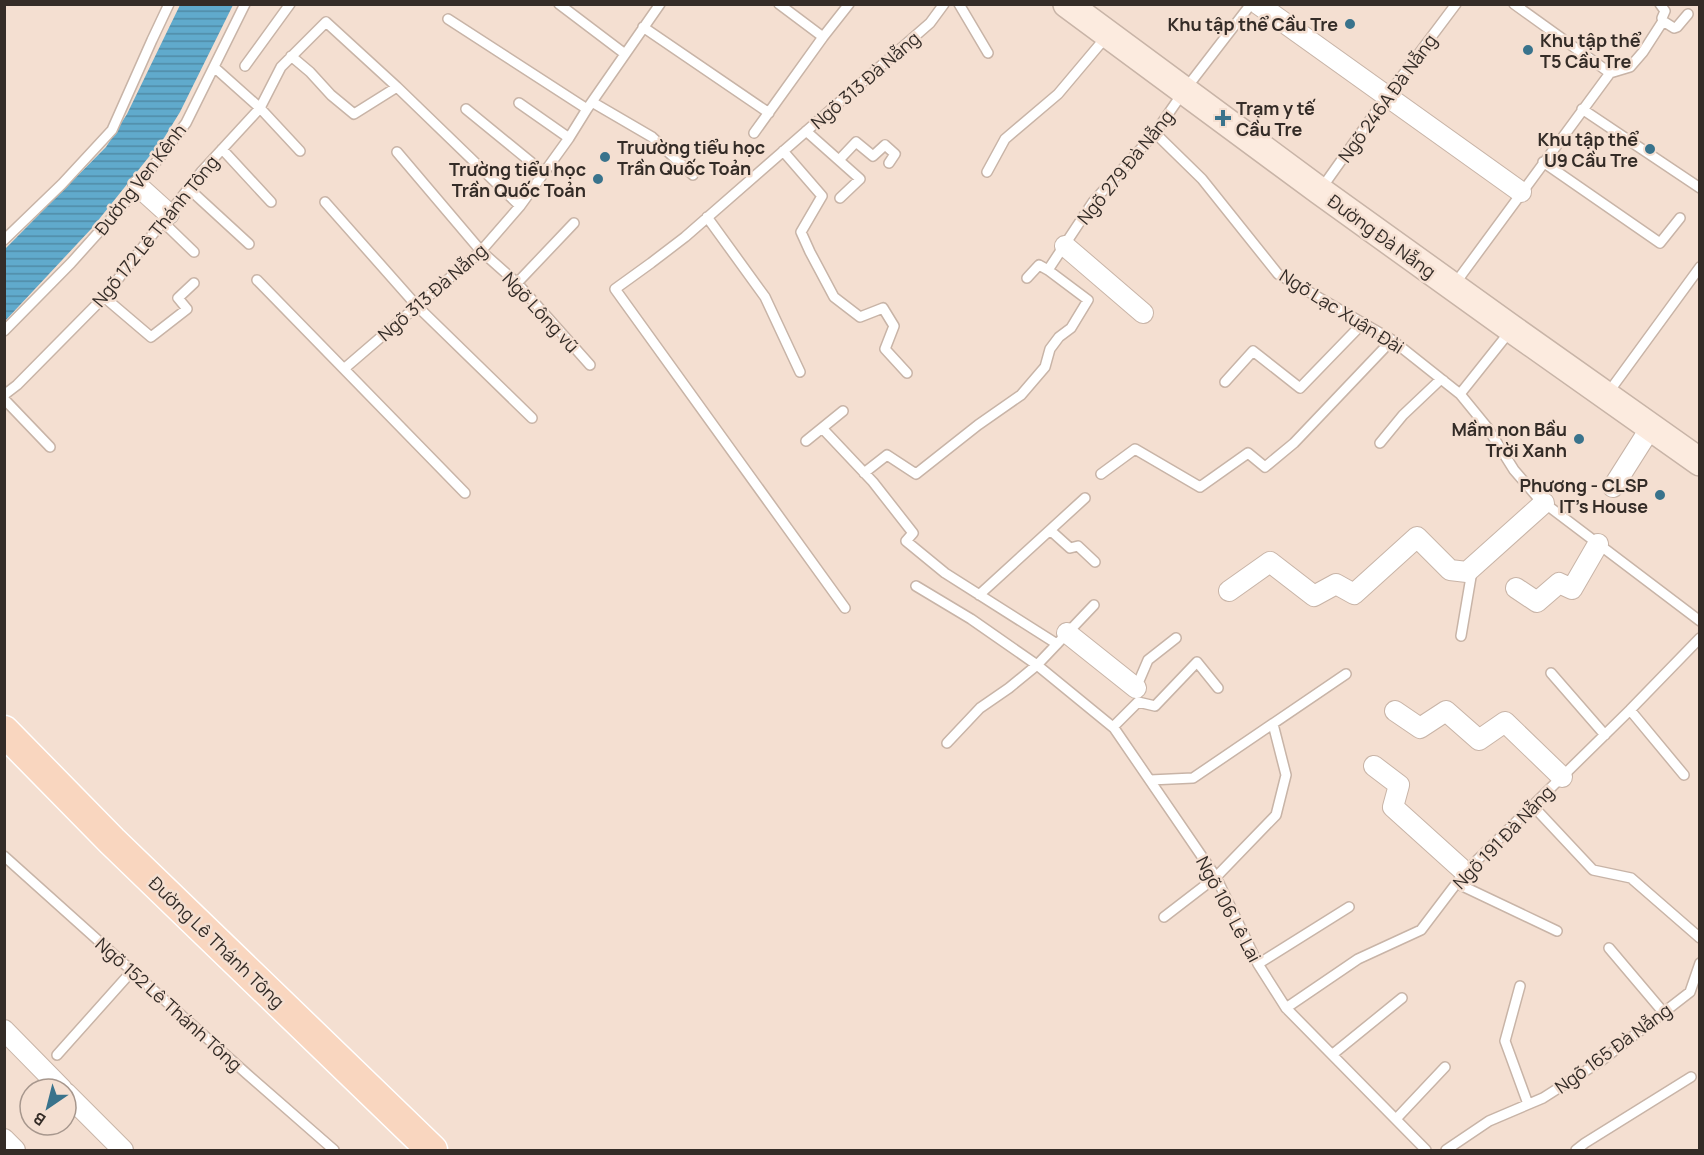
<svg xmlns="http://www.w3.org/2000/svg" width="1704" height="1155" viewBox="0 0 1704 1155" font-family="Manrope,sans-serif">
  <style>
    .water { fill: url(#water-rules) }
    .lines { fill: none; stroke-linecap: round; stroke-linejoin: round }
    .lane-casing { stroke: #c8b4a7; stroke-width: 12 }
    .street-casing { stroke: #c8b4a7; stroke-width: 22 }
    .secondary-casing { stroke: #c8b4a7; stroke-width: 30 }
    .primary-casing { stroke: #fff; stroke-width: 33 }
    .lane { stroke: #fff; stroke-width: 9 }
    .street { stroke: #fff; stroke-width: 20 }
    .secondary { stroke: #fcebdf; stroke-width: 27 }
    .primary { stroke: #f9d6bf; stroke-width: 30 }
    .poi-dot { fill: #39738c; stroke: #f4dfd1; stroke-width: 2 }
    .labels { text-anchor: middle; dominant-baseline: central; stroke-width: 5; stroke-linejoin: round; paint-order: stroke }
    .poi-label { font-size: 18px; font-weight: bold; fill: #342c27; stroke: #f4dfd1; text-anchor: end }
    .street-label { font-size: 18px; fill: #342c27; stroke: #f4dfd1 }
  </style>
  <defs>
    <pattern id="water-rules" width="6" height="5" patternUnits="userSpaceOnUse" patternTransform="scale(1.5)"><rect width="6" height="5" fill="#60aacc"/><path d="M0 2.5h6" fill="none" stroke="#508ba6"/></pattern>
  </defs>
  <rect width="100%" height="100%" fill="#f4dfd1"/>
  <path class="water" d="M 180,5 L 233,5 L 180,112 L 164,138 L 92,228 L 5,321 L 5,249 L 106,147 L 127,114 Z"/>
  <g class="lines">
    <g class="lane-casing">
      <path id="lane" d="M 559,4 L 625,54
        M 779,4 L 823,37
        M 959,4 L 988,53
        M 1514,4 L 1610,73
        M 448,19 L 587,109
        M 1663,21 L 1674,28 L 1677,27 L 1688,14
        M 643,27 L 769,113
        M 291,56 L 310,72 L 331,95 L 354,114 L 397,87
        M 245,66 L 290,4
        M 214,67 L 260,108 L 300,151
        M 592,102 L 652,137 L 693,175
        M 519,103 L 569,138
        M 466,109 L 543,172
        M 1582,109 L 1700,188
        M 806,131 L 860,179 L 840,198
        M 754,133 L 823,37 L 849,4
        M 1155,133 L 1202,179 L 1278,274 L 1392,340 L 1460,394 L 1487,427 L 1514,470 L 1539,499 L 1700,621
        M 222,149 L 271,202
        M 783,151 L 822,196 L 801,232 L 810,252 L 834,297 L 860,317 L 883,308 L 894,326 L 885,349 L 907,373
        M 397,152 L 481,251 L 517,283 L 590,365
        M 839,160 L 856,142 L 873,156 L 885,145 L 895,154 L 889,163
        M 1543,162 L 1660,243 L 1680,218
        M 987,172 L 1005,139 L 1058,94 L 1106,37
        M 188,188 L 249,244
        M 1321,189 L 1387,96 L 1456,4
        M 325,202 L 417,306 L 532,418
        M 707,217 L 765,297 L 800,372
        M 163,222 L 194,252
        M 4,240 L 62,184 L 112,130 L 152,40 L 169,4
        M 1027,278 L 1039,265 L 1048,270
        M 257,280 L 465,493
        M 517,283 L 574,223
        M 1454,285 L 1610,73 L 1630,67 L 1643,52 L 1663,21 L 1662,18 L 1665,11 L 1660,4
        M 104,297 L 151,337 L 187,309 L 178,298 L 194,283
        M 4,331 L 71,263 L 124,204 L 186,123 L 245,4
        M 345,368 L 481,251 L 520,206 L 569,138 L 587,109 L 660,4
        M 1225,382 L 1253,351 L 1300,388 L 1363,323
        M 1608,393 L 1700,267
        M 1460,394 L 1511,330
        M 4,395 L 17,385 L 104,297 L 202,171 L 260,108 L 281,67 L 326,22 L 397,87 L 520,206
        M 4,399 L 50,447
        M 822,428 L 873,482 L 913,533 L 906,541 L 945,573 L 1057,644
        M 806,441 L 843,411
        M 1380,443 L 1403,415 L 1441,379 L 1444,381
        M 864,473 L 887,455 L 916,474 L 978,425 L 1021,395 L 1045,367 L 1050,349 L 1059,337 L 1071,328 L 1088,300 L 1048,270 L 1093,202 L 1155,133 L 1184,91 L 1251,4
        M 1101,474 L 1135,449 L 1200,487 L 1248,453 L 1265,467 L 1294,443 L 1392,340
        M 1050,530 L 1070,548 L 1078,546 L 1095,562
        M 916,586 L 971,619 L 1037,665 L 1114,728 L 1216,877 L 1258,964 L 1286,1008 L 1426,1150
        M 979,595 L 1085,498
        M 845,608 L 615,289 L 651,263 L 685,237 L 930,23 L 944,4
        M 1461,636 L 1472,571
        M 1551,673 L 1605,735
        M 1137,690 L 1136,688 L 1148,660 L 1176,638
        M 1138,702 L 1155,706 L 1197,662 L 1218,688
        M 1630,710 L 1684,775
        M 1113,727 L 1138,702
        M 947,743 L 980,708 L 1009,688 L 1037,665 L 1094,605
        M 1150,780 L 1193,778 L 1346,674
        M 1533,806 L 1593,870 L 1631,878 L 1700,938
        M 4,856 L 247,1074 L 334,1150
        M 1456,883 L 1557,931
        M 1164,917 L 1216,877 L 1276,815 L 1286,775 L 1273,724
        M 1609,948 L 1664,1013
        M 1258,964 L 1349,907
        M 1520,986 L 1505,1041 L 1528,1104
        M 1286,1008 L 1358,959 L 1421,930 L 1465,872 L 1630,710 L 1700,638
        M 1333,1054 L 1402,998
        M 57,1055 L 132,971
        M 1396,1119 L 1445,1067
        M 1446,1150 L 1489,1121 L 1543,1098 L 1601,1061 L 1690,992 L 1700,963
        M 1576,1150 L 1585,1143 L 1691,1077"/>
    </g>
    <g class="street-casing">
      <path id="street" d="M 1258,4 L 1521,192
        M 138,186 L 169,214
        M 1065,246 L 1143,313
        M 1613,487 L 1651,427
        M 1516,588 L 1537,602 L 1559,583 L 1572,589 L 1598,544
        M 1229,591 L 1270,562 L 1314,596 L 1336,584 L 1354,594 L 1417,537 L 1450,570 L 1467,572 L 1544,503
        M 1067,633 L 1136,688
        M 1395,711 L 1420,728 L 1446,711 L 1479,740 L 1505,722 L 1562,777
        M 1374,766 L 1399,785 L 1393,807 L 1465,872
        M 4,1030 L 62,1089
        M 66,1093 L 123,1150
        M 4,1139 L 15,1150"/>
    </g>
    <g class="secondary-casing">
      <path id="secondary" d="M 1067,4 L 1320,191 L 1512,329 L 1700,462"/>
    </g>
    <g class="primary-casing">
      <path id="primary" d="M 4,731 L 112,841 L 432,1150"/>
    </g>
    <use href="#lane" class="lane"/>
    <use href="#street" class="street"/>
    <use href="#secondary" class="secondary"/>
    <use href="#primary" class="primary"/>
  </g>
  <g class="poi-dot">
    <circle cx="1350" cy="24" r="6"/>
    <circle cx="1528" cy="50" r="6"/>
    <path d="M1220 109h6v6h6v6h-6v6h-6v-6h-6v-6h6z"/>
    <circle cx="1650" cy="149" r="6"/>
    <circle cx="605" cy="157" r="6"/>
    <circle cx="598" cy="179" r="6"/>
    <circle cx="1579" cy="439" r="6"/>
    <circle cx="1660" cy="495" r="6"/>
  </g>
  <g class="labels">
    <g class="poi-label">
      <text x="1338" y="24">Khu tập thể Cầu Tre</text>
      <text x="1540" y="40" text-anchor="start">Khu tập thể<tspan x="1540" dy="21">T5 Cầu Tre</tspan></text>
      <text x="1236" y="108" text-anchor="start">Trạm y tế<tspan x="1236" dy="21">Cầu Tre</tspan></text>
      <text x="1638" y="139">Khu tập thể<tspan x="1638" dy="21">U9 Cầu Tre</tspan></text>
      <text x="617" y="147" text-anchor="start">Truường tiểu học<tspan x="617" dy="21">Trần Quốc Toản</tspan></text>
      <text x="586" y="169">Trường tiểu học<tspan x="586" dy="21">Trần Quốc Toản</tspan></text>
      <text x="1567" y="429">Mầm non Bầu<tspan x="1567" dy="21">Trời Xanh</tspan></text>
      <text x="1648" y="485">Phương - CLSP<tspan x="1648" dy="21">IT's House</tspan></text>
    </g>
    <g class="street-label">
      <text transform="translate(865 80) rotate(-41)">Ngõ 313 Đà Nẵng</text>
      <text transform="translate(1387 98) rotate(-54)">Ngõ 246A Đà Nẵng</text>
      <text transform="translate(1125 167) rotate(-51)">Ngõ 279 Đà Nẵng</text>
      <text transform="translate(140 179) rotate(-52)">Đường Ven Kênh</text>
      <text transform="translate(155 231) rotate(-51)">Ngõ 172 Lê Thánh Tông</text>
      <text transform="translate(1382 236) rotate(36)">Đường Đà Nẵng</text>
      <text transform="translate(432 292) rotate(-41)">Ngõ 313 Đà Nẵng</text>
      <text transform="translate(1342 311) rotate(32)">Ngõ Lạc Xuân Đài</text>
      <text transform="translate(541 312) rotate(47)">Ngõ Lông vũ</text>
      <text transform="translate(1503 837) rotate(-46)">Ngõ 191 Đà Nẵng</text>
      <text transform="translate(1229 909) rotate(62)">Ngõ 106 Lê Lai</text>
      <text transform="translate(217 942) rotate(44)">Đường Lê Thánh Tông</text>
      <text transform="translate(169 1004) rotate(42)">Ngõ 152 Lê Thánh Tông</text>
      <text transform="translate(1613 1048) rotate(-36)">Ngõ 165 Đà Nẵng</text>
    </g>
  </g>
  <rect width="1704" height="1155" fill="none" stroke="#342c27" stroke-width="12"/>
  <g transform="translate(48 1107) rotate(215)"><circle r="28" fill="#f4dfd1" stroke="#a7978d" stroke-width="1.5"/>
  <path d="M0-4.5L10 22L0 15L-10 22Z" fill="#39738c"/>
  <text y="-9" font-size="16" font-weight="bold" text-anchor="middle" fill="#342c27">B</text>
  </g>
</svg>
